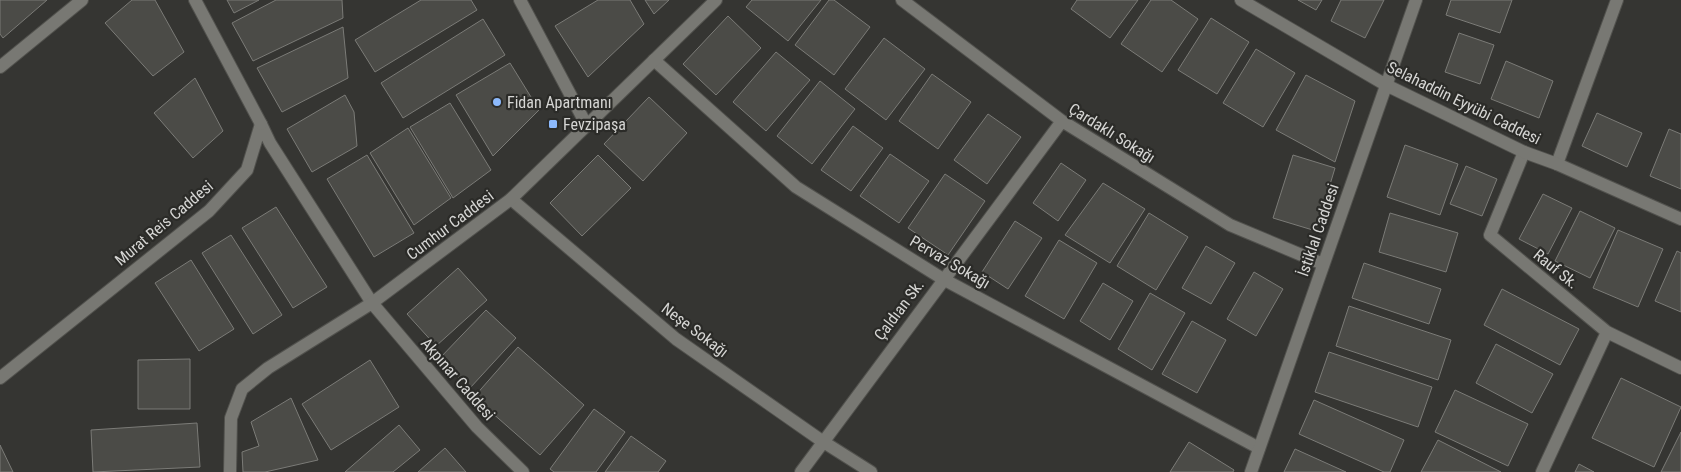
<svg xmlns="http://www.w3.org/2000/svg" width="1681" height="472" viewBox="0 0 1681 472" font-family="'Roboto Condensed',sans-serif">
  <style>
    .building { fill: #4b4b47; stroke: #7b7b77 }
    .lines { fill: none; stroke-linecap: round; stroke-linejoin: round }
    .street-casing { stroke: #51514d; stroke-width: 14 }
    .secondary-casing { stroke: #51514d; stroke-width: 14 }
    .street { stroke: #787873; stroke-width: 12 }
    .secondary { stroke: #787873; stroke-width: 12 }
    .poi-dot { fill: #8cb9fc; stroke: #2b2b28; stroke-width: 2 }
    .labels { text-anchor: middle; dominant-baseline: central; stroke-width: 4.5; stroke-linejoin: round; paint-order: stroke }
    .poi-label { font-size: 16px; fill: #d6d6d4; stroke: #2b2b28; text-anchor: start }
    .street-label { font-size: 16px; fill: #d6d6d4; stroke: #2b2b28 }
  </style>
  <rect width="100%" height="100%" fill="#353532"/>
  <path class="building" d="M 0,0 L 47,0 L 3,38 L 0,34 Z
    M 132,0 L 155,0 L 184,52 L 153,76 L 105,23 Z
    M 227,0 L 259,0 L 234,13 Z
    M 276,0 L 342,0 L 343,18 L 253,61 L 232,23 Z
    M 421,0 L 471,0 L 477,10 L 375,72 L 355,40 Z
    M 598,0 L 630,0 L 644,24 L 588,77 L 555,26 Z
    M 645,0 L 669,0 L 654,14 Z
    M 752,0 L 821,0 L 788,41 L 746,7 Z
    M 829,0 L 834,0 L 870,27 L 834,75 L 795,45 Z
    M 1077,0 L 1138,0 L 1110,38 L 1071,9 Z
    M 1151,0 L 1171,0 L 1198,19 L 1162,72 L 1121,44 Z
    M 1298,0 L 1322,0 L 1316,10 Z
    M 1341,0 L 1384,0 L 1365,38 L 1331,21 Z
    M 1451,0 L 1512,0 L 1500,33 L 1446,15 Z
    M 728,16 L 761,48 L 716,95 L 683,64 Z
    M 1211,18 L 1249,42 L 1217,94 L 1178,70 Z
    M 483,19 L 505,55 L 403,118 L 381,83 Z
    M 343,27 L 348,78 L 282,112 L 257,68 Z
    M 1459,33 L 1494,45 L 1480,84 L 1445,72 Z
    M 884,38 L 925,69 L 886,120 L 845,89 Z
    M 1256,49 L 1295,73 L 1263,127 L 1223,103 Z
    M 776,52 L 810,80 L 766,131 L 733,102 Z
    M 1506,61 L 1553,81 L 1539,118 L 1491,99 Z
    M 510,63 L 539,110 L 493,156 L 456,95 Z
    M 932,74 L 971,102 L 938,149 L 899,121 Z
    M 1306,75 L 1355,101 L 1335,162 L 1276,130 Z
    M 195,78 L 223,131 L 193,158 L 154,113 Z
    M 820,81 L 855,109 L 812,164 L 777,136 Z
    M 345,95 L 354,112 L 357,146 L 312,172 L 287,129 Z
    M 649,97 L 687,133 L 643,181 L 604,144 Z
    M 450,103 L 491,170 L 453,198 L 410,127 Z
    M 1597,113 L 1642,133 L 1627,167 L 1582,146 Z
    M 988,114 L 1021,137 L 987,184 L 954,160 Z
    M 853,126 L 883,148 L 851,191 L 821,170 Z
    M 408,128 L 451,198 L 414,225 L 370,153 Z
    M 1669,129 L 1681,134 L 1681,189 L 1650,176 Z
    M 1405,145 L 1458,164 L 1440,215 L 1387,197 Z
    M 890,154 L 929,181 L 899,223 L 860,196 Z
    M 367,155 L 414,233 L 374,257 L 327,179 Z
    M 598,155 L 631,188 L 582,236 L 550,203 Z
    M 1293,155 L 1335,168 L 1316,231 L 1273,218 Z
    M 1061,163 L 1086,180 L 1058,221 L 1033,203 Z
    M 1466,166 L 1497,179 L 1482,216 L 1450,204 Z
    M 945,174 L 985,201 L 948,255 L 908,228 Z
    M 1103,183 L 1145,209 L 1110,263 L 1065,235 Z
    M 1543,194 L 1572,208 L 1548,254 L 1519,239 Z
    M 276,207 L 327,287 L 293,308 L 242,228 Z
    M 1580,211 L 1615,228 L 1590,278 L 1555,261 Z
    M 1149,213 L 1188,237 L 1156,290 L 1117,266 Z
    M 1390,213 L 1458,233 L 1446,272 L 1379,252 Z
    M 1015,221 L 1042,238 L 1008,289 L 982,272 Z
    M 1618,230 L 1663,249 L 1638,307 L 1593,288 Z
    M 231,235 L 282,315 L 253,334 L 202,253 Z
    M 1059,240 L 1097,263 L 1064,319 L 1025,296 Z
    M 1206,246 L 1235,263 L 1211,304 L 1182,288 Z
    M 1677,251 L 1681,253 L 1681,312 L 1655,301 Z
    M 191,260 L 234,329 L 199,351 L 155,283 Z
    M 1364,263 L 1441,289 L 1429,324 L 1352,298 Z
    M 458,268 L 487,300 L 436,346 L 407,314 Z
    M 1254,272 L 1283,289 L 1256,336 L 1227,319 Z
    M 1103,283 L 1133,301 L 1110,340 L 1080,321 Z
    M 1502,289 L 1579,329 L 1560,365 L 1484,325 Z
    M 1150,293 L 1185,313 L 1152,370 L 1118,349 Z
    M 1349,306 L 1451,340 L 1438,380 L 1336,346 Z
    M 486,310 L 516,338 L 470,388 L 439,359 Z
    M 1192,321 L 1226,340 L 1197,393 L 1162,374 Z
    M 1496,344 L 1553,374 L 1532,413 L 1476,383 Z
    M 518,347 L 584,405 L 540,455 L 474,397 Z
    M 1329,352 L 1432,387 L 1418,427 L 1315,392 Z
    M 190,359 L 190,409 L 138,409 L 138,360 Z
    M 370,360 L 399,407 L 331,450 L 302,404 Z
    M 1621,378 L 1681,407 L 1654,467 L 1592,438 Z
    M 1455,390 L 1528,424 L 1508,466 L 1435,432 Z
    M 291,398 L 318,460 L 265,472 L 243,472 L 242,452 L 259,446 L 251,422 Z
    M 1314,400 L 1404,440 L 1390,472 L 1384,472 L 1299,434 Z
    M 594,409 L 625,432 L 596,472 L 554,472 L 550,469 Z
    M 197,423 L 200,467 L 93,472 L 91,430 Z
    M 399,425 L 420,450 L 393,472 L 345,472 Z
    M 1681,432 L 1681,472 L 1661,472 Z
    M 631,436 L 666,461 L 658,472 L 605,472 Z
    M 1438,440 L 1501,472 L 1421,472 Z
    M 1189,442 L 1234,470 L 1233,472 L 1170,472 Z
    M 0,445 L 13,472 L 0,472 Z
    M 445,448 L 466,472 L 418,472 Z
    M 1295,449 L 1346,472 L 1284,472 Z
    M 1579,464 L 1594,472 L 1575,472 Z"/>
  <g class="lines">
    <g class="street-casing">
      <path id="street" d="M 520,0 L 587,126
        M 902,0 L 1062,121 L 1230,225 L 1323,264
        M 654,60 L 796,187 L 943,279 L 1259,448
        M 0,67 L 82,0
        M 261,124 L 270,143 L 372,303
        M 1524,152 L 1490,235 L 1607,332 L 1681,368
        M 1557,164 L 1617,0
        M 511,199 L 676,339 L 822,441 L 871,472
        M 0,378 L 209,211 L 247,170 L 261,124
        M 801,472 L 1062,121
        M 1542,472 L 1607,332"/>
    </g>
    <g class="secondary-casing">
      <path id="secondary" d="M 195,0 L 261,124
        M 1241,0 L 1386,85 L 1524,152 L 1557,164 L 1681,219
        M 372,303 L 477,427 L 523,472
        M 230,472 L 231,418 L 242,389 L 268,368 L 372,303 L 511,199 L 716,0
        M 1251,472 L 1416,0"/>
    </g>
    <use href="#street" class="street"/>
    <use href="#secondary" class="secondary"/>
  </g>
  <g class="poi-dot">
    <circle cx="497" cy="102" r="5"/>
    <rect x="548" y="119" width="10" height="10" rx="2.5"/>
  </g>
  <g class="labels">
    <g class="poi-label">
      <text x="507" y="102">Fidan Apartmanı</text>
      <text x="563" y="124">Fevzipaşa</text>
    </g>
    <g class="street-label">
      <text transform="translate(1464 103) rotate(26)">Selahaddin Eyyübi Caddesi</text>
      <text transform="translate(1112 133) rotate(32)">Çardaklı Sokağı</text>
      <text transform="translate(164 223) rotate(-40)">Murat Reis Caddesi</text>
      <text transform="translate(450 225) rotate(-37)">Cumhur Caddesi</text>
      <text transform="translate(1318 230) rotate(-71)">İstiklal Caddesi</text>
      <text transform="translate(950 262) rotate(30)">Pervaz Sokağı</text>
      <text transform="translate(1556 269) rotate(39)">Rauf Sk.</text>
      <text transform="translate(899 310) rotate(-53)">Çaldıan Sk.</text>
      <text transform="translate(695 330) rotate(37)">Neşe Sokağı</text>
      <text transform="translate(458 379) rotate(49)">Akpınar Caddesi</text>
    </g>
  </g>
</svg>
